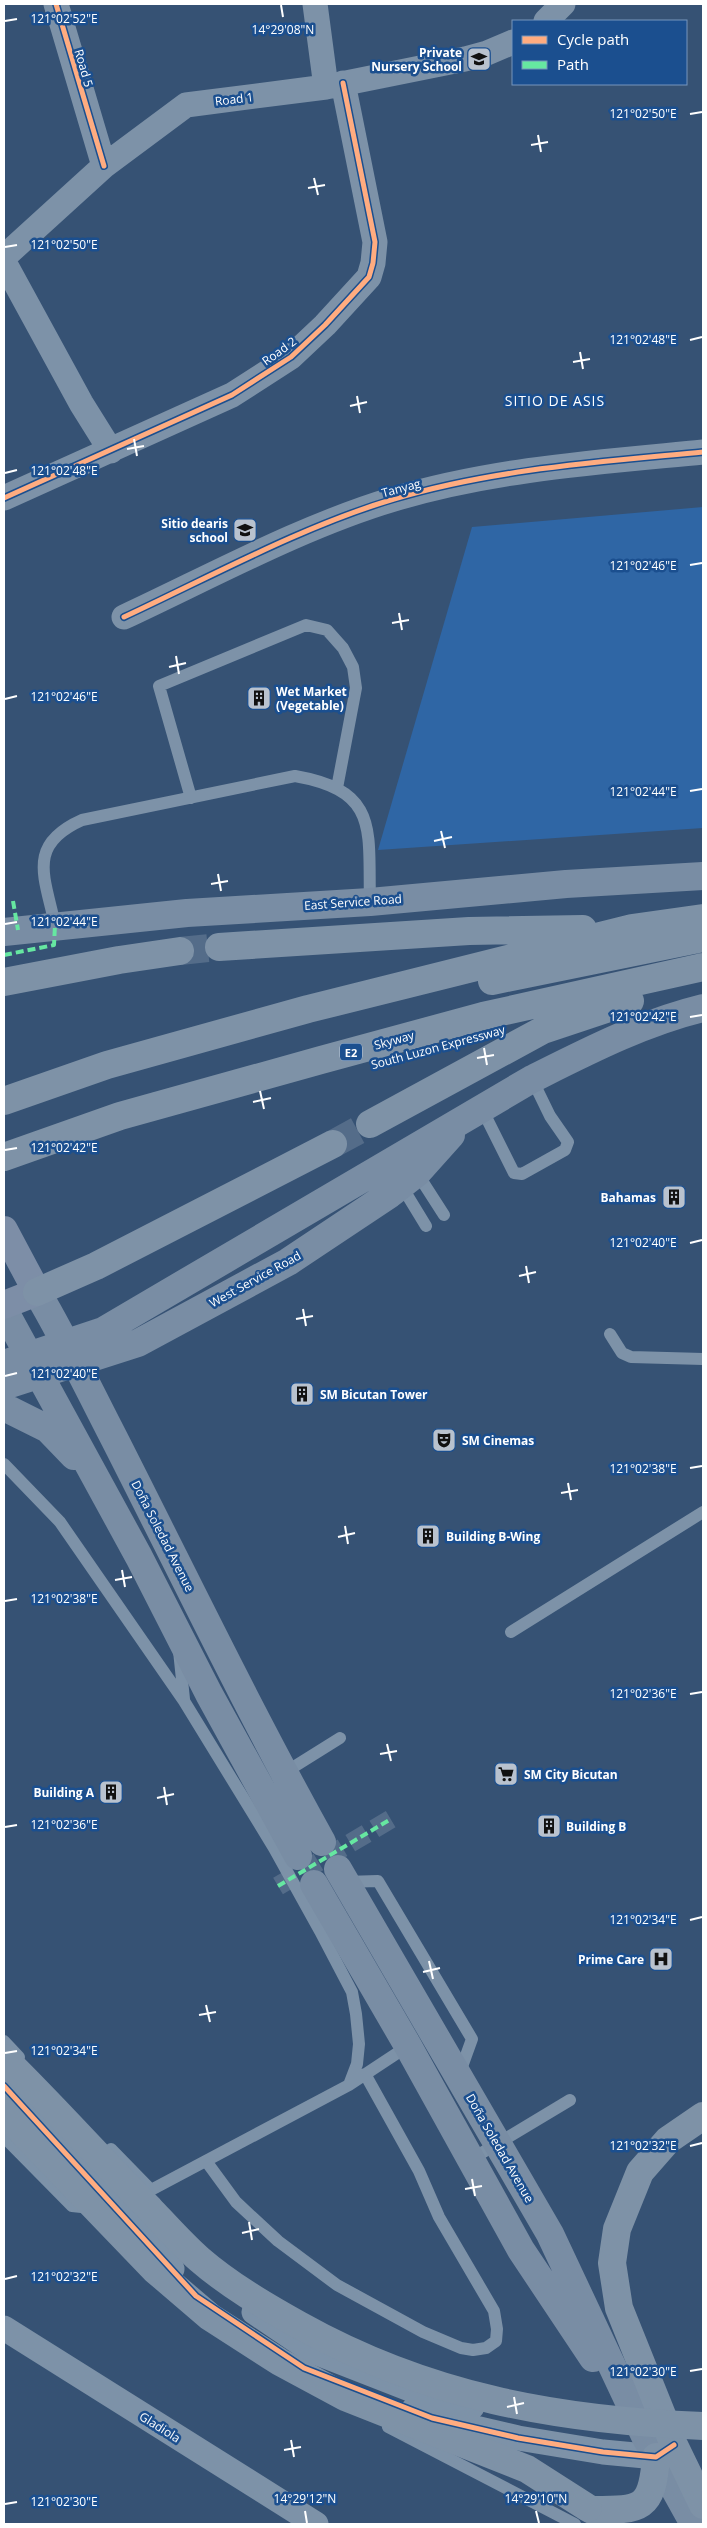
<svg xmlns="http://www.w3.org/2000/svg" width="707" height="2528" viewBox="0 0 707 2528" font-family="'Open Sans',sans-serif">
  <style>
    .green { fill: #2f66a5 }
    .lines { fill: none; stroke-linecap: round; stroke-linejoin: round }
    .pedestrian-tunnel { stroke: #546c89; stroke-width: 19; stroke-dasharray: 19 9; stroke-linecap: butt }
    .motorway-tunnel { stroke: #546c89; stroke-width: 28; stroke-dasharray: 28 14; stroke-linecap: butt }
    .service { stroke: #7d92a8; stroke-width: 12 }
    .minor { stroke: #7d92a8; stroke-width: 25 }
    .secondary { stroke: #798da4; stroke-width: 28 }
    .primary { stroke: #7d8ea7; stroke-width: 28 }
    .motorway { stroke: #7e92a7; stroke-width: 28 }
    .motorway-bridge { stroke: #7e92a7; stroke-width: 28 }
    .quiet { stroke: #66e7a1; stroke-width: 4; stroke-dasharray: 8 4; stroke-linecap: butt }
    .cycleway-casing { stroke: #1b4f8f; stroke-width: 8 }
    .cycleway { stroke: #ffac80; stroke-width: 5 }
    .ticks { fill: none; stroke: #fff; stroke-width: 2 }
    .labels { text-anchor: middle; dominant-baseline: central; stroke-width: 5; stroke-linejoin: round; paint-order: stroke }
    .shield { fill: #1b4f8f; stroke: #bbcadd; stroke-width: 1 }
    .shield-label { font-size: 11px; font-weight: bold; fill: #fff }
    .poi-label { font-size: 12px; font-weight: bold; fill: #fff; stroke: #1b4f8f; text-anchor: start }
    .street-label { font-size: 12px; fill: #fff; stroke: #1b4f8f }
    .neighbourhood-label { font-size: 14px; letter-spacing: 1px; fill: #fff; stroke: #1b4f8f }
    .ticks-label { font-size: 12px; text-anchor: middle; fill: #fff; stroke: #1b4f8f; stroke-width: 5; stroke-linejoin: round; paint-order: stroke }
  </style>
  <rect width="100%" height="100%" fill="#365274"/>
  <path class="green" d="M 703,507 L 703,828 L 378,850 L 472,527 Z"/>
  <g class="lines">
    <path class="pedestrian-tunnel" d="M 278,1886 L 391,1819"/>
    <path class="motorway-tunnel" d="M 180,951 L 219,947
      M 333,1144 L 370,1124"/>
    <path class="service" d="M 191,798 L 159,686 L 306,625 L 327,630 L 343,648 L 353,667 L 356,688 L 337,788
      M 55,925 C 45,877 26,845 82,820 L 295,776 C 380,791 368,830 370,902
      M 481,1107 L 514,1173 L 522,1174 L 565,1150 L 568,1142 L 550,1116 L 532,1079
      M 417,1173 L 444,1215
      M 401,1185 L 426,1226
      M 610,1334 L 622,1353 L 631,1357 L 703,1359
      M 4,1464 L 60,1522 L 184,1701 L 274,1848 L 320,1931 L 352,1992 L 356,2014 L 359,2044 L 357,2064 L 349,2085
      M 511,1632 L 703,1512
      M 179,1651 L 184,1699
      M 284,1773 L 340,1738
      M 345,1882 L 378,1881 L 472,2039 L 459,2075
      M 4,2041 L 19,2057
      M 4,2137 L 72,2206 L 91,2208
      M 111,2149 L 151,2190 L 349,2085 L 408,2046
      M 470,2160 L 570,2100
      M 206,2161 L 236,2202 L 278,2241 L 337,2285 L 423,2332 L 461,2348 L 473,2350 L 486,2348 L 496,2341 L 497,2329 L 494,2311 L 439,2217 L 419,2171 L 365,2074
      M 388,2427 L 575,2524"/>
    <path class="minor" d="M 56,4 L 104,166
      M 315,4 L 326,87
      M 546,21 L 563,4
      M 4,257 L 104,166 L 186,105 L 326,87 L 465,59 L 487,53 L 513,42
      M 4,262 L 81,403 L 111,451
      M 4,498 L 232,395 L 291,357 L 325,325 L 369,277 L 373,263 L 375,242 L 343,83
      M 124,617 C 210,577 303,526 394,499 C 494,469 600,462 703,452
      M 4,2086 L 172,2269
      M 254,2312 L 310,2350 L 433,2398 L 472,2407
      M 4,2328 L 316,2524
      M 412,2411 L 432,2418 L 518,2438 L 603,2452 L 656,2457 L 672,2447"/>
    <path class="secondary" d="M 4,932 L 187,913 L 370,902 L 566,884 L 703,876
      M 37,1292 C 66,1341 90,1392 116,1442 C 184,1576 249,1711 322,1842
      M 4,1310 L 139,1557 L 209,1694 L 298,1856
      M 4,1364 L 103,1331 L 532,1079 C 588,1051 642,1023 703,1008
      M 4,1386 L 138,1343 L 288,1262 L 390,1194 L 417,1173 L 451,1135
      M 4,1407 L 48,1429 L 74,1456
      M 338,1869 L 550,2234 L 645,2436 L 694,2524
      M 314,1884 L 408,2046 L 521,2250 L 593,2358"/>
    <path class="primary" d="M 4,1230 L 37,1292 L 4,1305"/>
    <path class="motorway" d="M 219,947 L 469,931 L 583,929
      M 492,981 L 703,938
      M 4,982 L 119,960 L 180,951
      M 4,1101 L 107,1065 L 308,1009 L 632,928 L 703,918
      M 370,1124 L 543,1030 L 630,1001
      M 4,1157 L 120,1116 L 321,1060 L 483,1016 L 703,967
      M 37,1292 L 96,1266 L 333,1144
      M 703,2116 L 668,2140 L 640,2172 L 617,2229 L 612,2263 L 619,2308 L 674,2445 L 703,2505
      M 592,2510 C 642,2510 652,2510 656,2457"/>
    <path class="motorway-bridge" d="M 4,2058 C 54,2107 101,2160 150,2209 C 166,2226 182,2244 199,2259 C 229,2285 265,2306 299,2325 C 428,2397 557,2420 703,2426
      M 4,2113 L 155,2270 L 210,2317 L 280,2362 L 345,2397 L 527,2469 L 588,2508"/>
    <path class="quiet" d="M 13,901 L 18,930
      M 4,955 L 54,945 L 55,925
      M 278,1886 L 391,1819"/>
    <g class="cycleway-casing">
      <path id="cycleway" d="M 56,4 L 104,166
        M 4,498 L 232,395 L 291,357 L 325,325 L 369,277 L 373,263 L 375,242 L 343,83
        M 124,617 C 210,577 303,526 394,499 C 494,469 600,462 703,452
        M 4,2086 L 196,2296 L 304,2368 L 432,2418 L 518,2438 L 603,2452 L 656,2457 L 674,2445"/>
    </g>
    <use href="#cycleway" class="cycleway"/>
  </g>
  <path class="ticks" d="M 281,5 L 283,17M 5,21 L 17,19M 690,114 L 702,112M 538,135 L 541,152M 531,145 L 548,142M 314,178 L 318,195M 308,188 L 325,185M 5,247 L 17,245M 690,340 L 702,337M 580,352 L 583,369M 573,362 L 590,359M 357,396 L 360,413M 350,406 L 367,402M 134,439 L 137,456M 127,449 L 144,446M 5,473 L 17,470M 690,565 L 702,563M 399,613 L 402,630M 392,623 L 409,620M 176,656 L 179,674M 169,667 L 186,663M 5,699 L 17,696M 690,791 L 702,789M 441,831 L 445,848M 434,841 L 452,837M 218,874 L 221,891M 211,884 L 228,881M 5,924 L 17,922M 690,1017 L 702,1015M 484,1048 L 487,1065M 477,1058 L 494,1055M 260,1091 L 264,1109M 253,1102 L 271,1098M 5,1150 L 17,1148M 690,1243 L 702,1240M 526,1266 L 529,1283M 519,1276 L 536,1272M 303,1309 L 306,1326M 296,1319 L 313,1316M 5,1376 L 17,1373M 690,1468 L 702,1466M 568,1483 L 571,1500M 561,1493 L 578,1490M 345,1526 L 348,1544M 338,1537 L 355,1533M 122,1570 L 125,1587M 115,1580 L 132,1577M 5,1601 L 17,1599M 690,1694 L 702,1692M 387,1744 L 391,1761M 380,1754 L 397,1751M 164,1787 L 167,1805M 157,1798 L 174,1794M 5,1827 L 17,1825M 690,1920 L 702,1917M 429,1961 L 433,1979M 423,1972 L 440,1968M 206,2005 L 210,2022M 199,2015 L 216,2012M 5,2053 L 17,2051M 690,2146 L 702,2143M 472,2179 L 475,2196M 465,2189 L 482,2186M 249,2222 L 252,2240M 242,2233 L 259,2229M 5,2279 L 17,2276M 690,2371 L 702,2369M 514,2397 L 517,2414M 507,2407 L 524,2403M 291,2440 L 294,2457M 284,2450 L 301,2447M 5,2504 L 17,2502M 305,2511 L 307,2523M 536,2511 L 539,2523"/>
  <defs>
    <g id="school-square" transform="scale(1.25)"><rect x="-9" y="-9" width="18" height="18" rx="4" fill="#b9c2ce" stroke="#1b4f8f"/><path d="M0-5L7-2L0 1L-7-2ZM-4 1L0 2.5L4 1V4Q0 6-4 4Z" fill="#111"/></g>
    <g id="building-square" transform="scale(1.25)"><rect x="-9" y="-9" width="18" height="18" rx="4" fill="#b9c2ce" stroke="#1b4f8f"/><path d="M-4-6H4V6H1V3H-1V6H-4ZM-2.5-4.3h1.7v1.8h-1.7ZM.8-4.3h1.7v1.8H.8ZM-2.5-1h1.7V.8h-1.7ZM.8-1h1.7V.8H.8Z" fill="#111"/></g>
    <g id="theatre-square" transform="scale(1.25)"><rect x="-9" y="-9" width="18" height="18" rx="4" fill="#b9c2ce" stroke="#1b4f8f"/><path d="M-5-5.5Q0-4 5-5.5V0Q5 5 0 6Q-5 5-5 0ZM-3.3-2.5H-1v1.5H-3.3ZM1-2.5H3.3v1.5H1ZM-2.8 1Q0 5.5 2.8 1Z" fill="#111"/></g>
    <g id="supermarket-square" transform="scale(1.25)"><rect x="-9" y="-9" width="18" height="18" rx="4" fill="#b9c2ce" stroke="#1b4f8f"/><path d="M-6-5.5h2.5l.6 2H6L4.5 2H-2.5L-4.4-4H-6ZM-1.5 3.2a1.3 1.3 0 1 0 .1 0ZM3 3.2a1.3 1.3 0 1 0 .1 0Z" fill="#111"/></g>
    <g id="hospital-square" transform="scale(1.25)"><rect x="-9" y="-9" width="18" height="18" rx="4" fill="#b9c2ce" stroke="#1b4f8f"/><path d="M-5-5h3v3.5h4V-5h3V5h-3V1.5h-4V5h-3Z" fill="#111"/></g>
  </defs>
  <g fill-rule="evenodd">
    <use href="#school-square" x="479" y="59"/>
    <use href="#school-square" x="245" y="530"/>
    <use href="#building-square" x="259" y="698"/>
    <use href="#building-square" x="674" y="1197"/>
    <use href="#building-square" x="302" y="1394"/>
    <use href="#theatre-square" x="444" y="1440"/>
    <use href="#building-square" x="428" y="1536"/>
    <use href="#supermarket-square" x="506" y="1774"/>
    <use href="#building-square" x="111" y="1792"/>
    <use href="#building-square" x="549" y="1826"/>
    <use href="#hospital-square" x="661" y="1959"/>
  </g>
  <g class="labels">
    <rect class="shield" x="340" y="1043.5" width="22" height="17" rx="4"/>
    <g class="shield-label">
      <text x="351" y="1052">E2</text>
    </g>
    <g class="poi-label">
      <text x="462" y="52" text-anchor="end">Private<tspan x="462" dy="14">Nursery School</tspan></text>
      <text x="228" y="523" text-anchor="end">Sitio dearis<tspan x="228" dy="14">school</tspan></text>
      <text x="276" y="691">Wet Market<tspan x="276" dy="14">(Vegetable)</tspan></text>
      <text x="656" y="1197" text-anchor="end">Bahamas</text>
      <text x="320" y="1394">SM Bicutan Tower</text>
      <text x="462" y="1440">SM Cinemas</text>
      <text x="446" y="1536">Building B-Wing</text>
      <text x="524" y="1774">SM City Bicutan</text>
      <text x="94" y="1792" text-anchor="end">Building A</text>
      <text x="566" y="1826">Building B</text>
      <text x="644" y="1959" text-anchor="end">Prime Care</text>
    </g>
    <g class="street-label">
      <text transform="translate(84 68) rotate(74)">Road 5</text>
      <text transform="translate(234 99) rotate(-7)">Road 1</text>
      <text transform="translate(279 351) rotate(-36)">Road 2</text>
      <text transform="translate(401 488) rotate(-15)">Tanyag</text>
      <text transform="translate(353 902) rotate(-4)">East Service Road</text>
      <text transform="translate(394 1040) rotate(-15)">Skyway</text>
      <text transform="translate(438 1047) rotate(-15)">South Luzon Expressway</text>
      <text transform="translate(255 1279) rotate(-29)">West Service Road</text>
      <text transform="translate(163 1536) rotate(63)">Doña Soledad Avenue</text>
      <text transform="translate(500 2148) rotate(60)">Doña Soledad Avenue</text>
      <text transform="translate(160 2427) rotate(32)">Gladiola</text>
    </g>
    <g class="neighbourhood-label">
      <text x="555" y="400">SITIO DE ASIS</text>
    </g>
  </g>
  <g class="ticks-label">
    <text x="64" y="23">121°02'52"E</text>
    <text x="283" y="34">14°29'08"N</text>
    <text x="643" y="118">121°02'50"E</text>
    <text x="64" y="249">121°02'50"E</text>
    <text x="643" y="344">121°02'48"E</text>
    <text x="64" y="475">121°02'48"E</text>
    <text x="643" y="570">121°02'46"E</text>
    <text x="64" y="701">121°02'46"E</text>
    <text x="643" y="796">121°02'44"E</text>
    <text x="64" y="926">121°02'44"E</text>
    <text x="643" y="1021">121°02'42"E</text>
    <text x="64" y="1152">121°02'42"E</text>
    <text x="643" y="1247">121°02'40"E</text>
    <text x="64" y="1378">121°02'40"E</text>
    <text x="643" y="1473">121°02'38"E</text>
    <text x="64" y="1603">121°02'38"E</text>
    <text x="643" y="1698">121°02'36"E</text>
    <text x="64" y="1829">121°02'36"E</text>
    <text x="643" y="1924">121°02'34"E</text>
    <text x="64" y="2055">121°02'34"E</text>
    <text x="643" y="2150">121°02'32"E</text>
    <text x="64" y="2281">121°02'32"E</text>
    <text x="643" y="2376">121°02'30"E</text>
    <text x="305" y="2503">14°29'12"N</text>
    <text x="536" y="2503">14°29'10"N</text>
    <text x="64" y="2506">121°02'30"E</text>
  </g>
  <rect width="707" height="2528" fill="none" stroke="#ffffff" stroke-width="10"/>
  <rect x="512" y="20" width="175" height="65" fill="#1b4f8f" stroke="#7695bc"/>
  <rect x="522" y="36" width="25" height="8" fill="#ffac80" stroke="#7695bc"/>
  <text x="557" y="45" font-size="15" fill="#ffffff">Cycle path</text>
  <rect x="522" y="61" width="25" height="8" fill="#66e7a1" stroke="#7695bc"/>
  <text x="557" y="70" font-size="15" fill="#ffffff">Path</text>
</svg>
